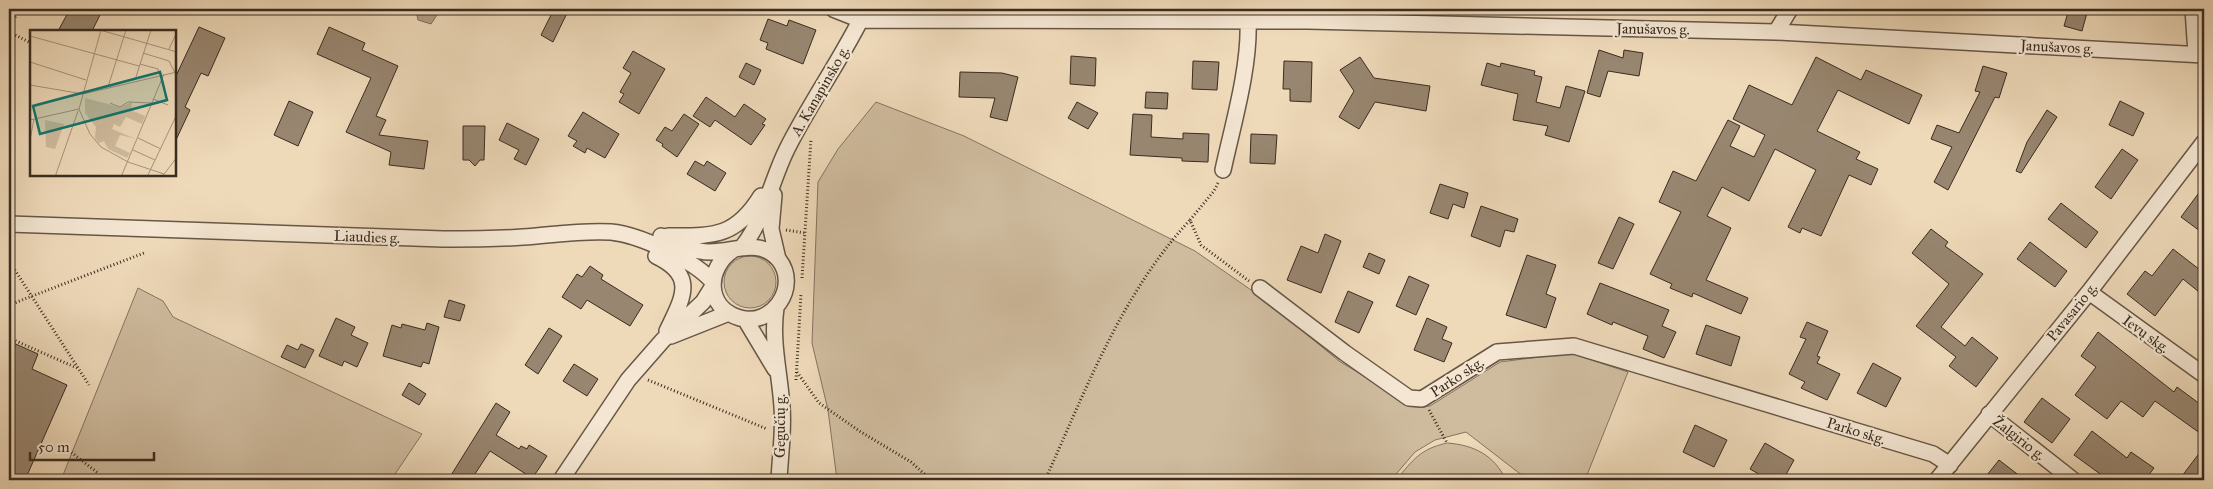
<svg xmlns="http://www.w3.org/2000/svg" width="2213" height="489" viewBox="0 0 2213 489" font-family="'IM FELL Great Primer',serif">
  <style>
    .green { fill: #cfbc9f; stroke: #847460 }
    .water { fill: #b19e85; stroke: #81705d }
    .building { fill: #988670; stroke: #3a2c20 }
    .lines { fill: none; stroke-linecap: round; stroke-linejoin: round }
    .minor-casing { stroke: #675746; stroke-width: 18 }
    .path { stroke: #3a2c20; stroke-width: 3; stroke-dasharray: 1 2.5; stroke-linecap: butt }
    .minor { stroke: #f4e6d2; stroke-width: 15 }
    .labels { text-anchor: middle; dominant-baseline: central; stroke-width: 4.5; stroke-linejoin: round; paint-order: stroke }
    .street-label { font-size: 15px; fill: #3a2c20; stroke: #f4e6d2 }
    .inset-road { fill: none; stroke: #a6947c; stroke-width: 1 }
    .view { fill: #0f766e; fill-opacity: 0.15; stroke: #0f766e; stroke-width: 2.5 }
    .inset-edge { fill: none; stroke: #3a2c20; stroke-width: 2.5 }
  </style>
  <rect width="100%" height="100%" fill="#eed9b9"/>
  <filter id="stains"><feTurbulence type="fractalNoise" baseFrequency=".004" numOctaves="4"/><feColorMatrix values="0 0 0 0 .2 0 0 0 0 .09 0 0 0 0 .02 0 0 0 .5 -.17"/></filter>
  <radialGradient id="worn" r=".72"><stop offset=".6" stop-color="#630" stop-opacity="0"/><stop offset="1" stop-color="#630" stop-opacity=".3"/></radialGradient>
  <path class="green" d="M 876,102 L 964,136 L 1195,251 L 1264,299 L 1339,361 L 1415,407 L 1430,406 L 1500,362 L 1570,353 L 1628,372 L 1585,480 L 1528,480 L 1466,432 L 1435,440 L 1415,452 L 1391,480 L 837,480 L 828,410 L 812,343 L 818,182 L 838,149 Z
    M724 282a26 26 0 1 1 52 0a26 26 0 1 1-52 0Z
    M 138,288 L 163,301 L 173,317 L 422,434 L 391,480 L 61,480 Z
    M 1447,443 C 1474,445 1494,455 1506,480 L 1396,480 C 1413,460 1420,449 1447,443 Z"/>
  <path class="water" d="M 418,9 L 441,9 L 431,24 L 418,20 L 416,11 Z"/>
  <path class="building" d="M 70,9 L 103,9 L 92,31 L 58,31 Z
    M 554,9 L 569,9 L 553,42 L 541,35 Z
    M 2069,9 L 2088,9 L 2082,31 L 2064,26 Z
    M 768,19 L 787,26 L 789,20 L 816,30 L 803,64 L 766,49 L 768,43 L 760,40 Z
    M 199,27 L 225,38 L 208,76 L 201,73 L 185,107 L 190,110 L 175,142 L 175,78 Z
    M 329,27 L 365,43 L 362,50 L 398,66 L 376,116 L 386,120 L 379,135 L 428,141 L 424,169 L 389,165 L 391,152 L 346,132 L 371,78 L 317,54 Z
    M 1599,50 L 1623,58 L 1624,50 L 1643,53 L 1639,76 L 1608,71 L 1600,97 L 1587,93 Z
    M 633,51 L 665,69 L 639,114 L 619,102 L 624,94 L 620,92 L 631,73 L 623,68 Z
    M 1071,56 L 1096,58 L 1095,86 L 1070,84 Z
    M 1360,57 L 1374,78 L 1430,86 L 1426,111 L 1375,102 L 1359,129 L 1339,117 L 1354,91 L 1340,70 Z
    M 1816,57 L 1861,80 L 1866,70 L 1922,95 L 1909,124 L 1838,90 L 1817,131 L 1860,152 L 1856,159 L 1878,169 L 1871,185 L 1849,175 L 1821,236 L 1802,228 L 1800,233 L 1788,227 L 1816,170 L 1775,149 L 1749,201 L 1722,187 L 1707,216 L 1731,228 L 1706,280 L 1748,298 L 1741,314 L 1693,293 L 1692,297 L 1670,288 L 1672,284 L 1650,274 L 1681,212 L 1659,202 L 1673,171 L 1696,181 L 1728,120 L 1740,126 L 1730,146 L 1754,157 L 1765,135 L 1733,119 L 1749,85 L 1792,105 Z
    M 1193,61 L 1219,62 L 1217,90 L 1192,89 Z
    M 1284,61 L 1312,62 L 1311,102 L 1290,101 L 1290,89 L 1283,89 Z
    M 746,63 L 761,70 L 754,85 L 739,77 Z
    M 1487,63 L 1500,67 L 1501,63 L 1535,71 L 1534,75 L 1542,77 L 1536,102 L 1560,108 L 1566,86 L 1585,91 L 1569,142 L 1545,135 L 1548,126 L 1513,120 L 1518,94 L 1481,85 Z
    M 1983,66 L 2007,73 L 1999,98 L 1995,97 L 1948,190 L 1934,182 L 1952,147 L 1931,139 L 1937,125 L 1959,133 L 1980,92 L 1975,91 Z
    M 960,72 L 1002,73 L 1018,77 L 1007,121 L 990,117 L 995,98 L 959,97 Z
    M 1146,92 L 1168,93 L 1167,109 L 1145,108 Z
    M 706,97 L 735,117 L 744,104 L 766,119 L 762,124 L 765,125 L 751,145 L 715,120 L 710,127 L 693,116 Z
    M 289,101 L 313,112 L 298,146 L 274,135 Z
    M 2120,101 L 2144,113 L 2133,136 L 2109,125 Z
    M 1077,102 L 1098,113 L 1088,129 L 1068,118 Z
    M 2047,110 L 2057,117 L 2021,173 L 2016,171 L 2027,142 Z
    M 583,112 L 619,134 L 605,158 L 587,148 L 585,153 L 573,146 L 577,141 L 568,136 Z
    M 684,114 L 699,124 L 677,157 L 662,146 L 663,144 L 656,140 L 665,127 L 672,131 Z
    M 1133,114 L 1152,115 L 1151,137 L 1183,139 L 1183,133 L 1209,134 L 1208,162 L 1182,161 L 1182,158 L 1130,155 Z
    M 507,123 L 539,139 L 526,165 L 514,159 L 519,150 L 499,140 Z
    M 463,126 L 485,126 L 484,160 L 480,160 L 475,166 L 469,160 L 463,160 Z
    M 1251,134 L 1277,135 L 1275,164 L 1250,163 Z
    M 2122,149 L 2138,160 L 2111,199 L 2095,187 Z
    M 695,161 L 704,166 L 707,161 L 726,173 L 715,191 L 687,174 Z
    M 1440,184 L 1468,193 L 1464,208 L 1453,204 L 1448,219 L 1430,213 Z
    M 2204,186 L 2204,234 L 2181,217 Z
    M 2061,203 L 2098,232 L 2086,248 L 2048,219 Z
    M 1481,206 L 1518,219 L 1514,232 L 1505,230 L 1500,247 L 1471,236 Z
    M 1619,217 L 1634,224 L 1613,269 L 1598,263 Z
    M 1931,229 L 1948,242 L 1945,246 L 1983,274 L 1941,327 L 1965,346 L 1972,337 L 1998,358 L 1976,387 L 1949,366 L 1956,357 L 1916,326 L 1949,284 L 1912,253 Z
    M 1325,234 L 1341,241 L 1321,293 L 1287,280 L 1301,246 L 1318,253 Z
    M 2030,242 L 2067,271 L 2055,287 L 2017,259 Z
    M 2173,249 L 2204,273 L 2204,296 L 2183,279 L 2155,316 L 2127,294 L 2145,271 L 2152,276 Z
    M 1369,253 L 1385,260 L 1379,274 L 1363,267 Z
    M 1527,255 L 1556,265 L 1546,294 L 1556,298 L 1546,328 L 1506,315 Z
    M 590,266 L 603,275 L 601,279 L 643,305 L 630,326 L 587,300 L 581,309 L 562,297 L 577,274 L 582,277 Z
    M 1409,276 L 1429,285 L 1416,315 L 1396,306 Z
    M 1600,283 L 1669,310 L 1662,326 L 1676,332 L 1664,358 L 1643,349 L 1648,336 L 1613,322 L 1612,325 L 1587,314 Z
    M 1348,291 L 1373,302 L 1359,333 L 1335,322 Z
    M 449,300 L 465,305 L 460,321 L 444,317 Z
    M 336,318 L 355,327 L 351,335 L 368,343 L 357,367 L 344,361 L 342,366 L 319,356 Z
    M 1427,318 L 1447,327 L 1442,339 L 1452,343 L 1444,362 L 1414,350 Z
    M 1807,322 L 1828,331 L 1817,356 L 1820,357 L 1817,363 L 1840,374 L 1827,400 L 1801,388 L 1805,382 L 1789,374 L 1806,339 L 1800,337 Z
    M 427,323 L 439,327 L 429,364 L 423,362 L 421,367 L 383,356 L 392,325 L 401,328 L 402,324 L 425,330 Z
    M 1706,325 L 1740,337 L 1731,366 L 1696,354 Z
    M 549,328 L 562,336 L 538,374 L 525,365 Z
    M 2098,332 L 2174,392 L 2177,387 L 2204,407 L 2204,436 L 2155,401 L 2143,417 L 2121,401 L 2107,419 L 2075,395 L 2096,367 L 2081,356 Z
    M 9,341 L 38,354 L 32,369 L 67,385 L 25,480 L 9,480 Z
    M 301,344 L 314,350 L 305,368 L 281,357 L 287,345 L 298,350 Z
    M 1873,363 L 1901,378 L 1886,407 L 1857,393 Z
    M 574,364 L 598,379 L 587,396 L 563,381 Z
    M 409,383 L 426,394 L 419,405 L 402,395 Z
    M 2042,398 L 2070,419 L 2052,443 L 2024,422 Z
    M 496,403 L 510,412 L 496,435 L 519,449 L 521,446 L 527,449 L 529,445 L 547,456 L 538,470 L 532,478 L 490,451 L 471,480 L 448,480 Z
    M 1695,425 L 1727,440 L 1714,467 L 1683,452 Z
    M 2092,431 L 2127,458 L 2131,452 L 2154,468 L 2145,480 L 2113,480 L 2104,474 L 2103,476 L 2074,455 Z
    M 1765,443 L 1794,460 L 1783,480 L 1769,480 L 1750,469 Z
    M 2204,447 L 2204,480 L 2179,480 Z
    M 1999,460 L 2025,480 L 1983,480 Z"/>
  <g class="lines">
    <g class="minor-casing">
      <path id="minor" d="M 833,9 L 861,20 L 1308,21 L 1776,32 L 2204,55
        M 2193,9 L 2196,54
        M 1776,32 L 1790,9
        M 1223,170 C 1233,124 1250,67 1248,21
        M 774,195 L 771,229 L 778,259
        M 9,224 L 443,239 C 470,239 497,239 523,237 C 552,235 582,230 611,232 C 640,235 694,260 713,282
        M 661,236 C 673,241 686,249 700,251 C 727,257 757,234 779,260 C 800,287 772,327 740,318 C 705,308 706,268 733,250
        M 668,236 C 713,236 735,238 761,196
        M 743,246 C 765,218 771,181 787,149 C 811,101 843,57 866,9
        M 656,256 C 698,276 682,299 667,331
        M 1260,288 L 1345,353 L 1409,398 L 1422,399 L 1497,352 L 1574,346 L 1933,454 L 1950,465
        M 2089,292 L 2204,375
        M 776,308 C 771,342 780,374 782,407 C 784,431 780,457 779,480
        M 745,319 L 775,369
        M 671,336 L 729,313
        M 1989,414 L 2073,480
        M 561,480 L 628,380 L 663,340 L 703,302 L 713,286
        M 1937,480 L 2089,292 L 2204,142"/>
    </g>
    <path class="path" d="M 9,30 L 19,9
      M 9,32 L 31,43
      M 1218,183 L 1214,191 L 1190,220 L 1201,245 L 1249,281
      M 786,230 L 805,233
      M 9,261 L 89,385
      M 802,278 L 811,139
      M 9,305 L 144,253
      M 9,338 L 77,368
      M 797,372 L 819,403 L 861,432 L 911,462 L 931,480
      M 648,380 L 767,429
      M 796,380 L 801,294
      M 1429,410 L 1447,443
      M 63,446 L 98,473 L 97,480
      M 1045,480 C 1086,390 1121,294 1190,220"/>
    <use href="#minor" class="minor"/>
  </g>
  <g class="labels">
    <g class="street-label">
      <text transform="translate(1653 29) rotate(1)">Janušavos g.</text>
      <text transform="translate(2057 47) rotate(3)">Janušavos g.</text>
      <text transform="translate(820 91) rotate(-60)">A. Kanapinsko g.</text>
      <text transform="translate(367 237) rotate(2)">Liaudies g.</text>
      <text transform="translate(2072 312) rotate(-51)">Pavasario g.</text>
      <text transform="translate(2146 334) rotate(36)">Ievų skg.</text>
      <text transform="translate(1457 377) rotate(-33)">Parko skg.</text>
      <text transform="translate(780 426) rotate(-90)">Gegučių g.</text>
      <text transform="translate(1856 431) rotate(17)">Parko skg.</text>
      <text transform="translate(2019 438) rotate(38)">Žalgirio g.</text>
    </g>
  </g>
  <g transform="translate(30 30)">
    <rect width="146" height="146" fill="#eed9b9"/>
    <path d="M 55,68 L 90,77 L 102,72 L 101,80 L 115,86 L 112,94 L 96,87 L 90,97 L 84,94 L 82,99 L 106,109 L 90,105 L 85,116 L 100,123 L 97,128 L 78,119 L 74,111 L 69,113 L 65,108 L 66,97 L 55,83 ZM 15,90 L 34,94 L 25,119 L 16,117 Z" fill="#cfbc9f"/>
    <path class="inset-road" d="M 70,0 L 147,22M 0,6 L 109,36M 139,19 L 147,2M 113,23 L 139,31 L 145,43M 0,32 L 56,50M 110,34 L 128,39 L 130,45M 105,50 L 121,0M 0,55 L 53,64 L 147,42M 78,57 L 96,0M 123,69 L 138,75M 80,73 L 90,77 L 98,72 L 122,73M 49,79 L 60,104 L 71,117 L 98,132 L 134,144M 0,90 L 49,79 L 71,0M 108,108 L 131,119M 0,110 L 4,89M 103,120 L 125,130M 25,147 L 48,81M 91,147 L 134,44M 117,147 L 147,84M 132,147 L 147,127"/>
    <path class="view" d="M 130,42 L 137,70 L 10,104 L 3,76 Z"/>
    <rect width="146" height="146" class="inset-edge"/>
  </g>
  <rect width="2213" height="489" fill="none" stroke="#eed9b9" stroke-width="30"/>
  <rect x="10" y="10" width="2193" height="469" fill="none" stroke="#3a2c20" stroke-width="2.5"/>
  <rect x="15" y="15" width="2183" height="459" fill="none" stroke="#3a2c20"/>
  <path d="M30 452v8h124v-8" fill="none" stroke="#3a2c20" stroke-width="2.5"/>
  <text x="38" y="452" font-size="15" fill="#3a2c20" stroke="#f4e6d2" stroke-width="4" paint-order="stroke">50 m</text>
  <rect width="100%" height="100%" filter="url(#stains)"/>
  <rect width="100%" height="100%" fill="url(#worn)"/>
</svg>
